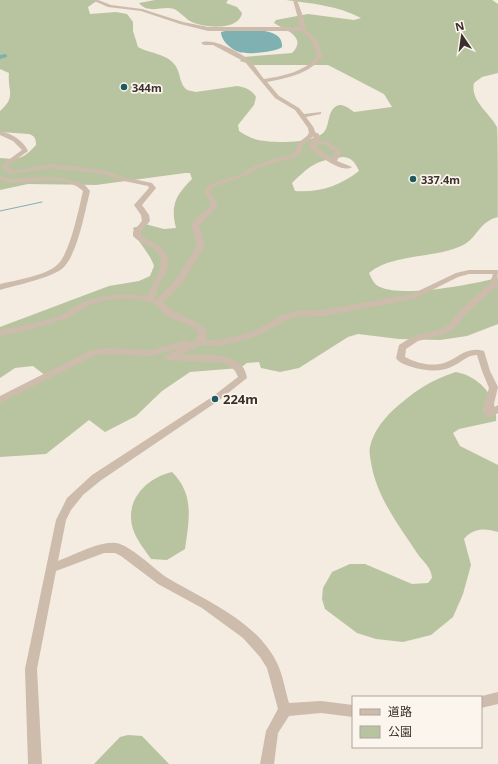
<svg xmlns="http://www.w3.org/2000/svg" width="498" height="764" viewBox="0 0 498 764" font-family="'Noto Sans','Noto Sans JP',sans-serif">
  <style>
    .green { fill: #b8c4a0; fill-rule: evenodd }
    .water { fill: #7fb0b2 }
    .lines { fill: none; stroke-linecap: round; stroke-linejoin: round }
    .stream { stroke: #7fb0b2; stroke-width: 1 }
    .river { fill: #7fb0b2; fill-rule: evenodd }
    .minor { fill: #cdbbac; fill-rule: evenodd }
    .poi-dot { fill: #1f5a5e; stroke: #fbf5ee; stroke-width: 1.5 }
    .labels { text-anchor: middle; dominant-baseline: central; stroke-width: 3.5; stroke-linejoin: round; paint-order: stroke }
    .far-poi-label { font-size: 11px; font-weight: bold; fill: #3b302b; stroke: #fbf5ee; text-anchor: start }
    .poi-label { font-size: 13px; font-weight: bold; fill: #3b302b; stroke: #fbf5ee; text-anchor: start }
  </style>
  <rect width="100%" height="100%" fill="#f4ebe1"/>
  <path class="green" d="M 0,0 L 98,0 L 88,7 L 90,14 L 116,12 L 127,14 L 133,22 L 133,31 L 138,47 C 150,54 166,53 175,65 C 181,73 179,84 187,90 L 196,92 L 237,86 C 245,87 252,90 256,97 L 254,105 L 238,125 L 239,131 C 245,135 252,139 258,140 C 273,143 314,144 324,132 C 330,125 327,113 335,107 C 342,102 348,108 354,112 L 392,107 L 384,94 L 328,65 L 253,65 L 240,61 L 243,57 L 292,53 C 308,37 285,30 274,23 L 276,20 L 308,14 L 354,20 L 361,18 C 339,6 310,3 286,0 L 492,0 L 498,4 L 498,73 L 482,77 L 474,83 C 470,101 490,113 497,127 C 498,133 498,204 498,217 C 480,221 477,237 465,244 C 437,259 393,253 369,273 C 372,279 374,285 380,287 C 405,298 472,284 498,278 L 498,324 L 467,336 L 440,340 L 399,339 L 358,334 L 348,337 L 299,368 L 280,372 L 261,368 L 259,362 L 247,363 L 240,368 L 190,372 L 162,391 L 136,416 L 105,432 L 89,420 L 46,454 L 0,457 L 0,401 L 46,376 L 33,366 L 15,368 L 0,378 L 0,327 L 109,286 L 139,281 L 150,276 L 154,266 C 149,251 135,240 133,228 L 145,224 L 164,229 L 176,228 C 170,205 176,195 192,179 L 190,173 L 185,173 L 96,185 L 28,184 L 0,190 L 0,158 C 19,160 23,159 36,145 C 36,139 35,136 29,134 L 0,132 L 0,111 C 17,96 7,91 9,73 L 0,69 ZM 343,157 C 352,158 355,162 359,171 C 340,186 318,193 295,191 L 292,183 C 312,164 315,161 343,157 Z
    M 155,0 L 228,0 L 226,3 L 237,7 L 242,13 C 239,31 204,28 192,22 C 185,19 181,12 174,9 C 162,5 149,15 139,3 Z
    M 456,372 C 478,376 498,396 496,421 L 459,429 L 453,433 L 460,446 L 498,465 L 498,532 C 485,528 473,528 464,539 L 471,565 L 463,594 L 453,617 L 431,635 L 403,642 L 376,639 L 357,633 L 325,609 L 322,599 L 323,588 L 332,572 L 350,564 L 365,564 L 412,584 L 428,583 L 432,578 C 431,566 423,562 417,553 C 398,524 376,496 371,462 C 370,457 369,451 370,447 C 373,433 382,421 392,411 C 412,393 430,380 456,372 Z
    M 172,472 C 195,495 189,520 185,549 L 167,560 L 151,559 C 145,550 136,539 133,529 C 124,501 146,478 172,472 Z
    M 128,735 L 142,736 L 169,764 L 94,764 L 120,737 Z"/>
  <path class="water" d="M 225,31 C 239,31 284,24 282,47 C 276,52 247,55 239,52 C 231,49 221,41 221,32 Z"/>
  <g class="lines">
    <path class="stream" d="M 0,211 L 42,202"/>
    <path class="river" d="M 5,54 L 7,55 L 7,57 L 0,59 L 0,55 Z"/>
    <path class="minor" d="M 92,0 L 98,0 L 111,5 L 142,9 L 183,22 L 208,27 L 299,27 L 299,22 L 293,0 L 297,0 L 305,22 L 305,29 L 317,40 L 323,56 C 310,74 287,78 267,82 L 279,96 L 299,108 L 304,114 L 321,112 L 321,114 L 306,117 L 314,128 L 315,132 L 319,134 L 320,137 L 318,141 L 328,141 L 341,152 L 337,161 L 352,167 C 342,174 319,155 310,149 L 310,143 L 314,136 L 303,145 L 301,152 L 295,158 L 278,162 L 258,168 L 245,176 L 213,187 L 210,192 L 216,201 L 218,207 L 199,225 L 205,245 L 183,282 L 163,302 C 176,316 192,317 206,329 L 207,336 L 205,340 L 216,340 L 241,335 L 256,330 L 280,316 L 295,311 L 323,310 L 412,294 L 456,273 L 469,270 L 498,270 L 497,286 L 468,312 L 454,329 L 444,334 L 418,341 L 406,349 L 405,357 C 416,363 431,367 444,363 C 459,358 466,346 484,351 L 490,371 L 498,387 L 493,408 L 498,405 L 498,413 L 489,418 L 486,417 L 482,411 L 489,388 L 482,371 L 477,355 C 468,355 463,361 455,365 C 442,373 426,371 412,367 C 406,365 399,363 396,358 L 399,345 L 412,337 L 438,330 L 448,325 L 462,308 L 490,283 L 493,274 L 469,274 L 458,277 L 414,299 L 323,316 L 296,317 L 286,320 L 262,334 L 245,340 L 216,346 L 200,345 L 180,355 C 199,355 228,351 242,366 C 245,369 246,374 247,378 L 218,401 L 100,481 L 83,495 L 71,510 L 66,520 L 58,561 C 74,555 100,541 116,543 C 130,545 153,568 166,577 C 204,600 256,620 277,663 C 283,675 285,690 289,703 L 321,701 L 353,705 L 353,717 L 321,713 L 289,716 L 278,733 L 274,764 L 260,764 L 266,731 L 278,709 L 267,668 L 260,657 L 243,638 L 202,608 L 158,584 L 121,556 L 115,553 L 104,553 L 56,571 L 37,669 L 42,764 L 28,764 L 25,669 L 56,520 L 67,498 L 92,475 L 212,397 L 238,377 C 235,369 231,366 222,363 L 165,360 L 164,358 L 165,356 L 180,348 L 152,356 L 108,354 L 96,355 L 0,403 L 0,396 L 91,350 L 108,348 L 152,350 L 186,340 L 190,343 L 197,339 L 199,332 C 189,323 177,322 166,315 C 161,312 158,305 152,303 C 134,296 104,298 86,307 C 79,310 73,316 65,319 C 44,326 22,332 0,336 L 0,330 C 22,326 45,322 65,313 C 71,310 75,305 81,303 C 101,294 126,293 147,296 C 152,282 170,263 155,250 C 148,244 139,243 133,236 L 133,232 L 142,221 L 141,215 L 134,205 L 149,188 L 148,186 L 119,180 L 103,174 L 51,168 L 9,174 L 2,167 L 3,164 L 22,150 L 13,141 L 0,135 L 0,131 C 12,134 23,140 28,151 L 9,165 L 8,167 L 13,171 L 51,164 L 104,170 L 123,177 L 152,183 L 156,188 L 142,205 L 149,215 L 150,221 L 141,232 L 141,235 C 147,240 154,242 160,247 C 177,261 165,271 159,286 C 157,290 156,294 155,298 L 157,299 L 177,278 L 197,245 L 191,225 L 197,217 L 210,207 L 210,201 L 204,192 L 208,185 L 241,174 L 254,166 L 275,159 L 291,155 L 295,151 L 298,143 L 307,136 L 309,133 L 308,128 L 295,110 L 275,98 L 245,62 L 213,45 L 204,45 L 201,43 C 212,37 238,52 248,59 C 254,64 259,73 264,79 C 283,76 305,72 317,56 L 312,41 L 301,31 L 208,31 L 180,24 L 141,11 L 108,7 ZM 325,144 L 335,152 L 332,158 L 315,147 L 317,145 Z
      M 0,176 L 9,179 L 39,177 L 62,178 L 84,184 L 90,191 C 85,211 78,252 64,267 C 53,278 16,285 0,290 L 0,284 C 16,280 46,276 58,264 C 70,253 79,208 83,191 C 61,170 26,189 0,180 Z
      M 498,692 L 498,704 L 481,708 L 481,697 L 478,697 Z"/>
  </g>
  <g class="poi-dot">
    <circle cx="124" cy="87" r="4"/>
    <circle cx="413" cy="179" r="4"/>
    <circle cx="215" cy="399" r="4"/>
  </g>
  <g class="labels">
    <g class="far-poi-label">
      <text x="132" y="87">344m</text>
      <text x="421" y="179">337.4m</text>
    </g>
    <g class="poi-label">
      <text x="223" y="399">224m</text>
    </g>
  </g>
  <rect x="352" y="696" width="130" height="52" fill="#fbf5ee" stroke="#aea6a0"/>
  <rect x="360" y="709" width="20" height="6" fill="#cdbbac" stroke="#aea6a0"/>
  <text x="388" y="716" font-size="12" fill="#3b302b">道路</text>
  <rect x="360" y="726" width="20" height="12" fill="#b8c4a0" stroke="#aea6a0"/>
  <text x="388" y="736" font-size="12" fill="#3b302b">公園</text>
  <g transform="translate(462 36) rotate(347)" stroke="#fbf5ee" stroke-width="3" paint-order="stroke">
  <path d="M0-3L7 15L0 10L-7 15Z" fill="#3b302b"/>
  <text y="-6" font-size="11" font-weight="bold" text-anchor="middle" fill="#3b302b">N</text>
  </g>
</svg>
